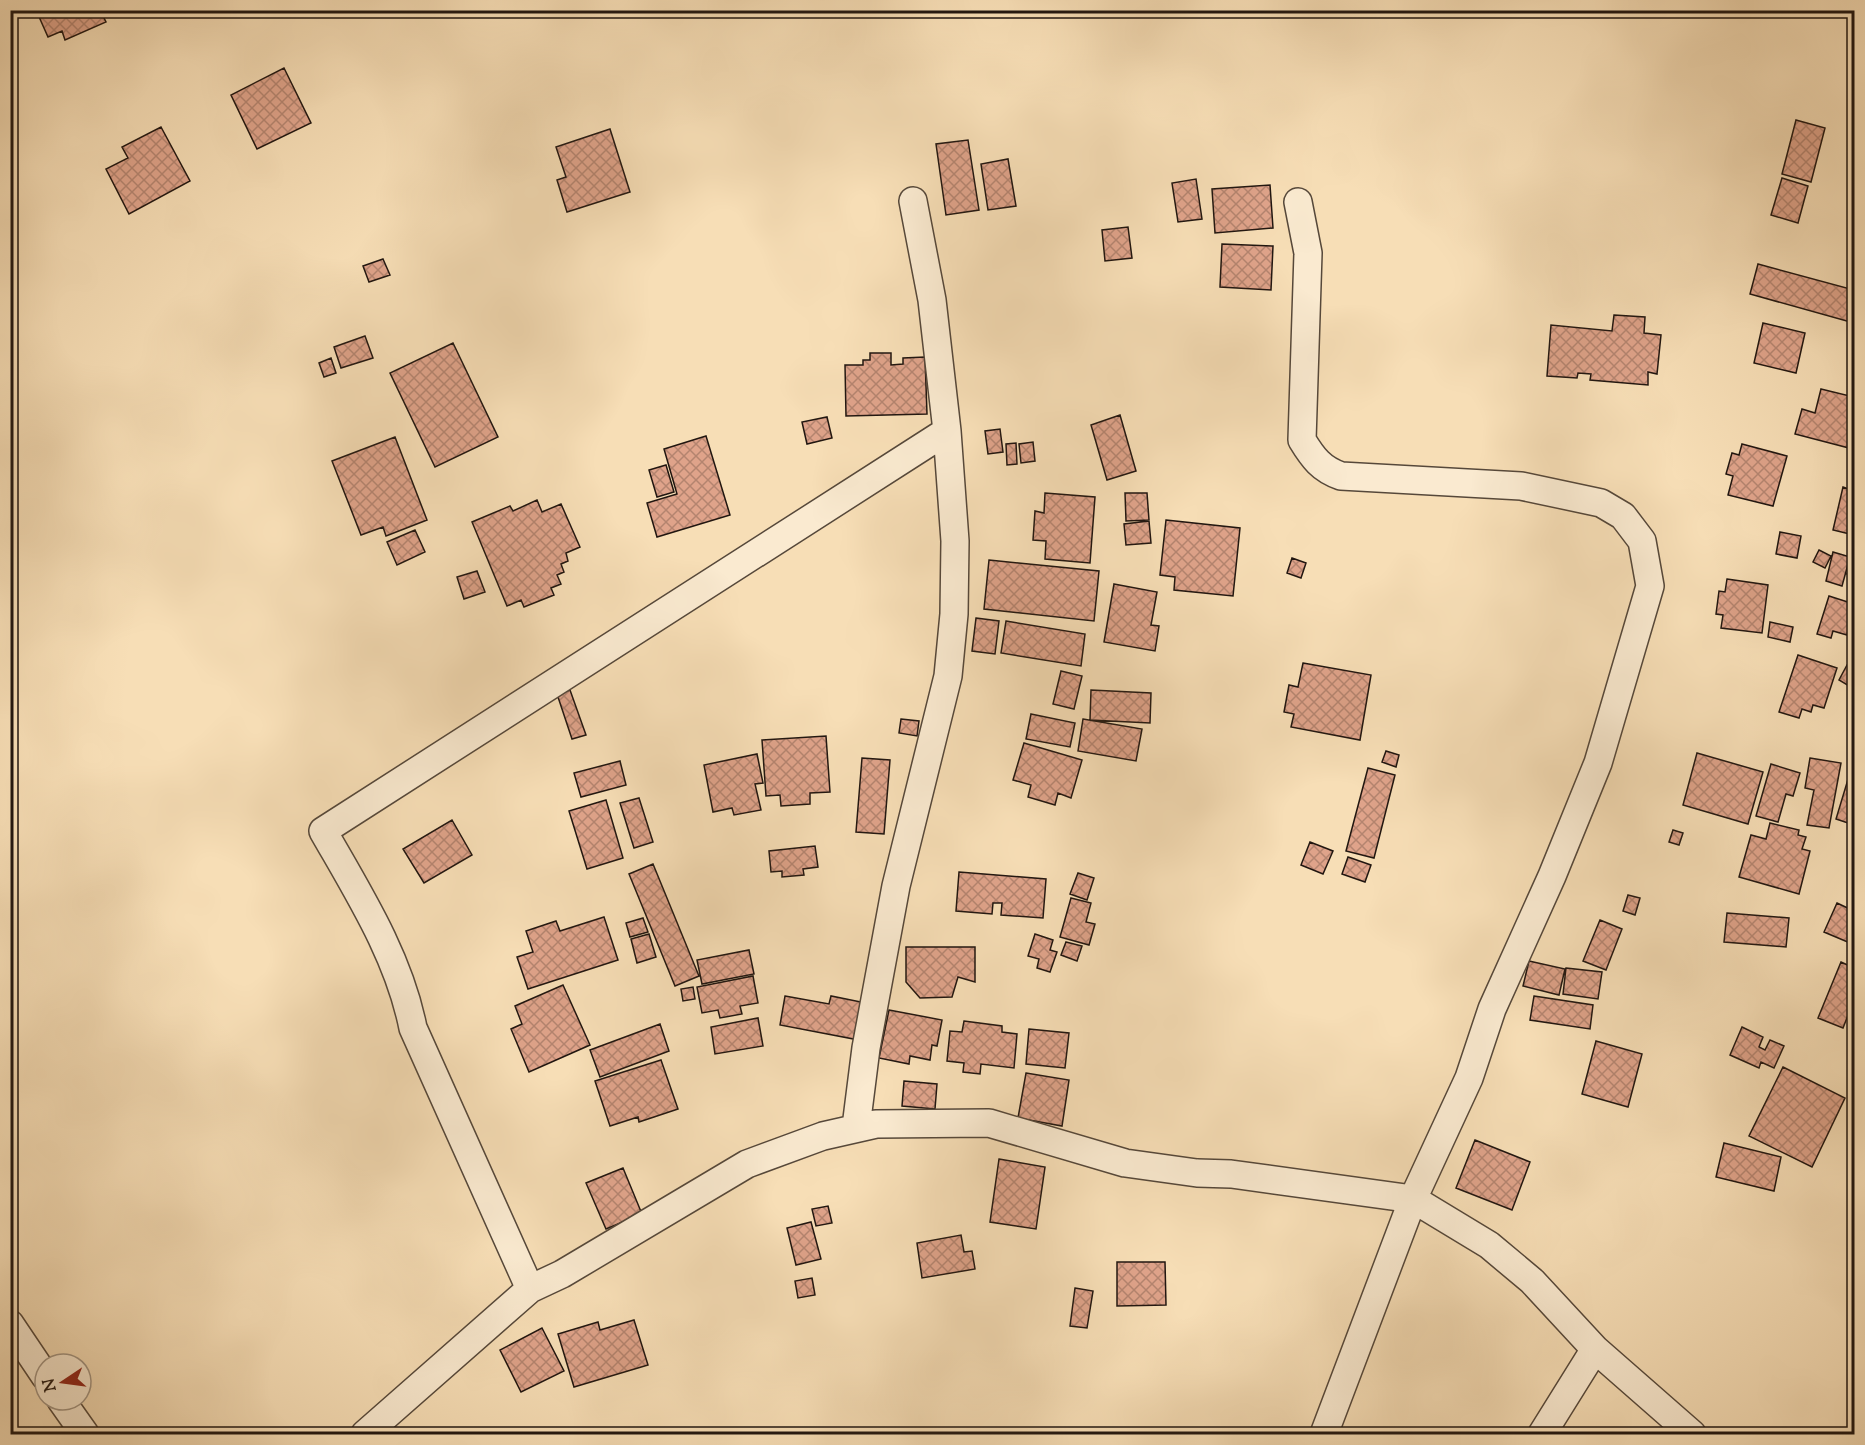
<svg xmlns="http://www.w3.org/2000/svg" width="1865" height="1445" viewBox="0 0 1865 1445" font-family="'Sorts Mill Goudy',serif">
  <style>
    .building { fill: url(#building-cross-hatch); stroke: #211610; stroke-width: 1.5 }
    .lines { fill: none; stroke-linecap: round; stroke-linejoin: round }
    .street-casing { stroke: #56483a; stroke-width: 30 }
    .street { stroke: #faead0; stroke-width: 27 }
  </style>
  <defs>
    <pattern id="building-cross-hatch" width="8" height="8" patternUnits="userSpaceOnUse" patternTransform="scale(1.5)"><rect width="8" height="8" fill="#dfa38a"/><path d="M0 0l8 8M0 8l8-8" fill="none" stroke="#b4846f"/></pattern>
  </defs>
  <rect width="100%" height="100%" fill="#f7deb6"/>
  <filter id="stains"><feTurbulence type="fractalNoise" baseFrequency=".00333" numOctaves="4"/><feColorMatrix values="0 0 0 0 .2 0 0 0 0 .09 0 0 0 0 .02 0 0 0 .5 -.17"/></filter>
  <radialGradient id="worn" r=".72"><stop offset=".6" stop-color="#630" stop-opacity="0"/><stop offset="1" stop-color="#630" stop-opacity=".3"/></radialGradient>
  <path class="building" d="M 36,10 L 104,10 L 101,12 L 106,22 L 65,40 L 62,31 L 48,37 Z
    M 284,68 L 311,123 L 257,149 L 231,95 Z
    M 1796,120 L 1825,128 L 1811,182 L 1782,174 Z
    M 161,127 L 190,181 L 129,214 L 106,169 L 128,158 L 122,147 Z
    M 610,129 L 630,192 L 567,212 L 557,180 L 566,177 L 556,147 Z
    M 968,140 L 979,210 L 946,215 L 936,144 Z
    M 1008,159 L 1016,206 L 988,210 L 981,164 Z
    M 1782,178 L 1808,186 L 1798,223 L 1771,215 Z
    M 1196,179 L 1202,219 L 1178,222 L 1172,183 Z
    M 1270,185 L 1273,228 L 1215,233 L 1212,189 Z
    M 1128,227 L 1132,258 L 1105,261 L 1102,230 Z
    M 1222,244 L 1273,246 L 1271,290 L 1220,287 Z
    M 383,259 L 390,275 L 369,282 L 363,266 Z
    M 1758,264 L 1854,290 L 1854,323 L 1750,294 Z
    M 1614,315 L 1645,317 L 1644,333 L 1661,335 L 1657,374 L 1648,372 L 1648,385 L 1590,380 L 1591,374 L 1578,373 L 1577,378 L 1547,376 L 1551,325 L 1612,331 Z
    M 1763,323 L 1805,333 L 1796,373 L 1754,363 Z
    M 365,336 L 373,358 L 341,368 L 334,347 Z
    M 453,343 L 498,437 L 435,467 L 390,373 Z
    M 870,353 L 891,353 L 891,365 L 903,364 L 903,358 L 925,357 L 927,414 L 846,416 L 845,365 L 863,365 L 863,360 L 870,360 Z
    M 331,358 L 336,373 L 324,377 L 319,363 Z
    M 1821,389 L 1854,397 L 1854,425 L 1849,448 L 1795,434 L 1802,409 L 1815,413 Z
    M 1120,415 L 1136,471 L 1107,480 L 1091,425 Z
    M 827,417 L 832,438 L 807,444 L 802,422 Z
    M 1000,429 L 1003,452 L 988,454 L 985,431 Z
    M 706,436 L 730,515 L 657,537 L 647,503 L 677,494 L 664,449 Z
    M 395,437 L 427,520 L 386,536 L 383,527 L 361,535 L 332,461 Z
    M 1033,442 L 1035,461 L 1021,463 L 1019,444 Z
    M 1016,443 L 1017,464 L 1007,465 L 1006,444 Z
    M 1742,444 L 1787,456 L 1773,506 L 1728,495 L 1733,476 L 1726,474 L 1732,453 L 1739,455 Z
    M 666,465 L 674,492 L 657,497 L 649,470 Z
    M 1843,487 L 1854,491 L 1854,535 L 1833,530 Z
    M 1045,493 L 1095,497 L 1090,563 L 1045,559 L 1046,541 L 1033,540 L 1035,511 L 1044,513 Z
    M 1125,493 L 1147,493 L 1149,520 L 1126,521 Z
    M 537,500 L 542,512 L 561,504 L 580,547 L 566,553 L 568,561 L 561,564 L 564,572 L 557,575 L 561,584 L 551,588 L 554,595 L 524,607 L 521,600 L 507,606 L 472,522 L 510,506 L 513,511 Z
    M 1166,520 L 1240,528 L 1233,596 L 1174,590 L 1175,577 L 1160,575 Z
    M 1149,521 L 1151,543 L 1126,545 L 1124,524 Z
    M 415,530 L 425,552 L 397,565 L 387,542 Z
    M 1780,532 L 1801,536 L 1797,558 L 1776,554 Z
    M 1819,550 L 1831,556 L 1825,568 L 1813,562 Z
    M 1833,552 L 1850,557 L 1842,586 L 1826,581 Z
    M 1292,558 L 1306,563 L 1301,578 L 1287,573 Z
    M 989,560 L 1099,571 L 1094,621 L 984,609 Z
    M 1853,562 L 1854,563 L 1854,578 L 1847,574 Z
    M 477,571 L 485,592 L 464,599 L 457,577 Z
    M 1727,579 L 1768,585 L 1762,633 L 1721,628 L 1723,615 L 1716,614 L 1719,591 L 1725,592 Z
    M 1114,584 L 1157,592 L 1151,625 L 1159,626 L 1155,651 L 1104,642 Z
    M 1829,596 L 1854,604 L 1847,635 L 1833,631 L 1831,638 L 1817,634 Z
    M 976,618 L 999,621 L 995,654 L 972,651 Z
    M 1006,621 L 1085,634 L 1081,666 L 1001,653 Z
    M 1770,622 L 1793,627 L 1790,642 L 1768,637 Z
    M 1798,655 L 1837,668 L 1824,708 L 1813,705 L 1811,712 L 1802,709 L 1799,718 L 1779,712 Z
    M 1303,663 L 1371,675 L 1360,740 L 1291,727 L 1294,714 L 1284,712 L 1289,685 L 1298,687 Z
    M 1847,665 L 1854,670 L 1854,689 L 1839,680 Z
    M 1061,671 L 1082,676 L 1074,709 L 1053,704 Z
    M 570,690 L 586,735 L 572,739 L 557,694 Z
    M 1091,690 L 1151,693 L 1150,723 L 1090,720 Z
    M 1031,714 L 1075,723 L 1070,747 L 1026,739 Z
    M 901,719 L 919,721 L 917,736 L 899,733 Z
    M 1083,719 L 1142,729 L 1136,761 L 1078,751 Z
    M 826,736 L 830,792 L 810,793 L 810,804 L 781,806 L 780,795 L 766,796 L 762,740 Z
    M 1024,743 L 1082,760 L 1071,798 L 1058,793 L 1055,805 L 1028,797 L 1031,785 L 1013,780 Z
    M 1386,751 L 1399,755 L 1396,767 L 1382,762 Z
    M 1697,753 L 1763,772 L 1748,824 L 1683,805 Z
    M 757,754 L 763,783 L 755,784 L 761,810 L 734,815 L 732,808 L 713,812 L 704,765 Z
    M 862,758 L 890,760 L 884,834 L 856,832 Z
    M 1810,758 L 1841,763 L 1829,828 L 1807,825 L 1814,790 L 1805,788 Z
    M 620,761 L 626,785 L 581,797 L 574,773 Z
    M 1771,764 L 1800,773 L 1793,796 L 1786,794 L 1778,822 L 1756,816 Z
    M 1852,766 L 1854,767 L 1854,825 L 1836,819 Z
    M 1368,768 L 1395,775 L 1374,858 L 1346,851 Z
    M 639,798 L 653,842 L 634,848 L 620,803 Z
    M 606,800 L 623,858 L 587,869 L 569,811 Z
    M 452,820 L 472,855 L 424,883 L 403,849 Z
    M 1770,823 L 1799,830 L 1798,835 L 1806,837 L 1802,849 L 1810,851 L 1799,894 L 1739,877 L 1751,835 L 1766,839 Z
    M 1673,830 L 1683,833 L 1679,845 L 1669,842 Z
    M 1310,842 L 1333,851 L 1323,874 L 1301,865 Z
    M 815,846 L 818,867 L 803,869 L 804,875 L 782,877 L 782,871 L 771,872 L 769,851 Z
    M 1348,857 L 1371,865 L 1365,882 L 1342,874 Z
    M 653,864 L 699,976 L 675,986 L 629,874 Z
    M 959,872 L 1046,879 L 1043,918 L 1001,915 L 1002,903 L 993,903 L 992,914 L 956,911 Z
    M 1078,873 L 1094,878 L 1087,900 L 1070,894 Z
    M 1628,895 L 1640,898 L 1635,915 L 1623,911 Z
    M 1071,898 L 1091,903 L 1086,922 L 1095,924 L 1089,945 L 1060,937 Z
    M 1837,903 L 1854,911 L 1854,933 L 1850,943 L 1824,932 Z
    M 1727,913 L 1789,918 L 1786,947 L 1724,942 Z
    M 604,917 L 618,960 L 528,989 L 517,957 L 533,952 L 526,931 L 556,921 L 560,931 Z
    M 643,918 L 648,932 L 630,937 L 626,923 Z
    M 1600,920 L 1622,929 L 1606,970 L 1583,961 Z
    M 649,934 L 656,957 L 637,963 L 631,939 Z
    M 1035,934 L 1053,940 L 1050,950 L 1057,952 L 1050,972 L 1037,968 L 1039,959 L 1028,956 Z
    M 1066,942 L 1082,946 L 1077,961 L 1061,955 Z
    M 906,947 L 975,947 L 975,982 L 958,977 L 952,997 L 920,998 L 906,982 Z
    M 749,950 L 754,974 L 702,984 L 697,960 Z
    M 1529,961 L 1565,969 L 1559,995 L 1523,986 Z
    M 1841,962 L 1854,968 L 1854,1000 L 1843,1028 L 1818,1018 Z
    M 1566,968 L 1602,972 L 1598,999 L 1563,994 Z
    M 753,976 L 758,1003 L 740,1006 L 742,1014 L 720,1018 L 718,1010 L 702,1013 L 697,987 Z
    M 563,985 L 590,1045 L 529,1072 L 511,1029 L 522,1024 L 515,1006 Z
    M 693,987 L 695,999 L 683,1001 L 681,989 Z
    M 785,996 L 829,1004 L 831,996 L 866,1003 L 859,1040 L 780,1025 Z
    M 1534,996 L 1593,1005 L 1590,1029 L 1530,1020 Z
    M 889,1010 L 942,1020 L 937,1046 L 932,1045 L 930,1060 L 910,1056 L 909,1064 L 879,1058 Z
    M 758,1018 L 763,1046 L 715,1054 L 711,1027 Z
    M 964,1021 L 1002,1026 L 1002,1032 L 1017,1034 L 1014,1068 L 981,1064 L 980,1074 L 963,1072 L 964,1063 L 947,1061 L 950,1031 L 962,1032 Z
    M 660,1024 L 669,1051 L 600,1077 L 590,1050 Z
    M 1742,1027 L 1763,1037 L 1759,1047 L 1765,1050 L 1770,1040 L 1784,1046 L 1774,1068 L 1761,1062 L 1759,1068 L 1730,1055 Z
    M 1029,1029 L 1069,1033 L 1065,1068 L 1026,1064 Z
    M 1596,1041 L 1642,1054 L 1628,1107 L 1582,1094 Z
    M 661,1060 L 678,1109 L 639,1122 L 638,1117 L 610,1126 L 595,1081 Z
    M 1783,1067 L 1845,1098 L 1812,1167 L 1749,1136 Z
    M 1026,1073 L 1069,1080 L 1062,1126 L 1018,1118 Z
    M 904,1081 L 937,1084 L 935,1109 L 902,1106 Z
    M 1475,1140 L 1530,1162 L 1512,1210 L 1456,1188 Z
    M 1724,1143 L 1781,1157 L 1774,1191 L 1716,1177 Z
    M 999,1159 L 1045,1167 L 1036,1229 L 990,1222 Z
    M 623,1168 L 642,1214 L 606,1229 L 586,1183 Z
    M 828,1206 L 832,1223 L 816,1226 L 812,1209 Z
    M 811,1222 L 821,1259 L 796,1265 L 787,1228 Z
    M 961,1235 L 964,1252 L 972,1251 L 975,1269 L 922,1278 L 917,1243 Z
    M 1117,1262 L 1165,1262 L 1166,1305 L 1117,1306 Z
    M 812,1278 L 815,1295 L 798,1298 L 795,1281 Z
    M 1075,1288 L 1093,1291 L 1087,1328 L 1070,1326 Z
    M 634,1320 L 648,1365 L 574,1387 L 558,1334 L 598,1322 L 600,1330 Z
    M 542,1328 L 564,1371 L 521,1392 L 500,1350 Z"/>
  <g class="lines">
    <g class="street-casing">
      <path id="street" d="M 1298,202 L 1308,253 L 1302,440 C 1313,458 1321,469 1341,476 L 1521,486 L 1601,503 L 1623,516 L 1642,541 L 1650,586 L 1598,763 L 1552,876 L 1492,1009 L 1469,1078 L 1413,1199 L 1324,1434
        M 856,1127 L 866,1048 L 896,886 L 948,676 L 954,614 L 955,541 L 947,431 L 932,300 L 913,201
        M 530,1289 L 413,1028 C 399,957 359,894 323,831 L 947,431
        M 10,1324 L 45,1376
        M 61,1400 L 85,1434
        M 365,1434 L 530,1289 L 562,1274 L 747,1164 L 823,1136 L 876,1124 L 989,1123 L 1125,1163 L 1197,1173 L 1231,1174 L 1413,1199 L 1489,1245 L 1532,1281 L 1595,1349 L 1692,1434
        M 1542,1434 L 1595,1349"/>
    </g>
    <use href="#street" class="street"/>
  </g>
  <rect width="1865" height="1445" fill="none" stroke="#f7deb6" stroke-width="36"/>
  <rect x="12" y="12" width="1841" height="1421" fill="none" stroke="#211610" stroke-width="3"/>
  <rect x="18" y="18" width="1829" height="1409" fill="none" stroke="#211610" stroke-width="1.5"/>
  <g transform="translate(63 1382) rotate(257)"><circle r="28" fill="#faead0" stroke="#a39583" stroke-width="1.5"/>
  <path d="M0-4.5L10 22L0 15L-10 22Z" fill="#8f2418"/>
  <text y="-9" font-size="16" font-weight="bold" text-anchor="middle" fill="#211610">N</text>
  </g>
  <rect width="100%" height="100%" filter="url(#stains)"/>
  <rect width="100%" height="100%" fill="url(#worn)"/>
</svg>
